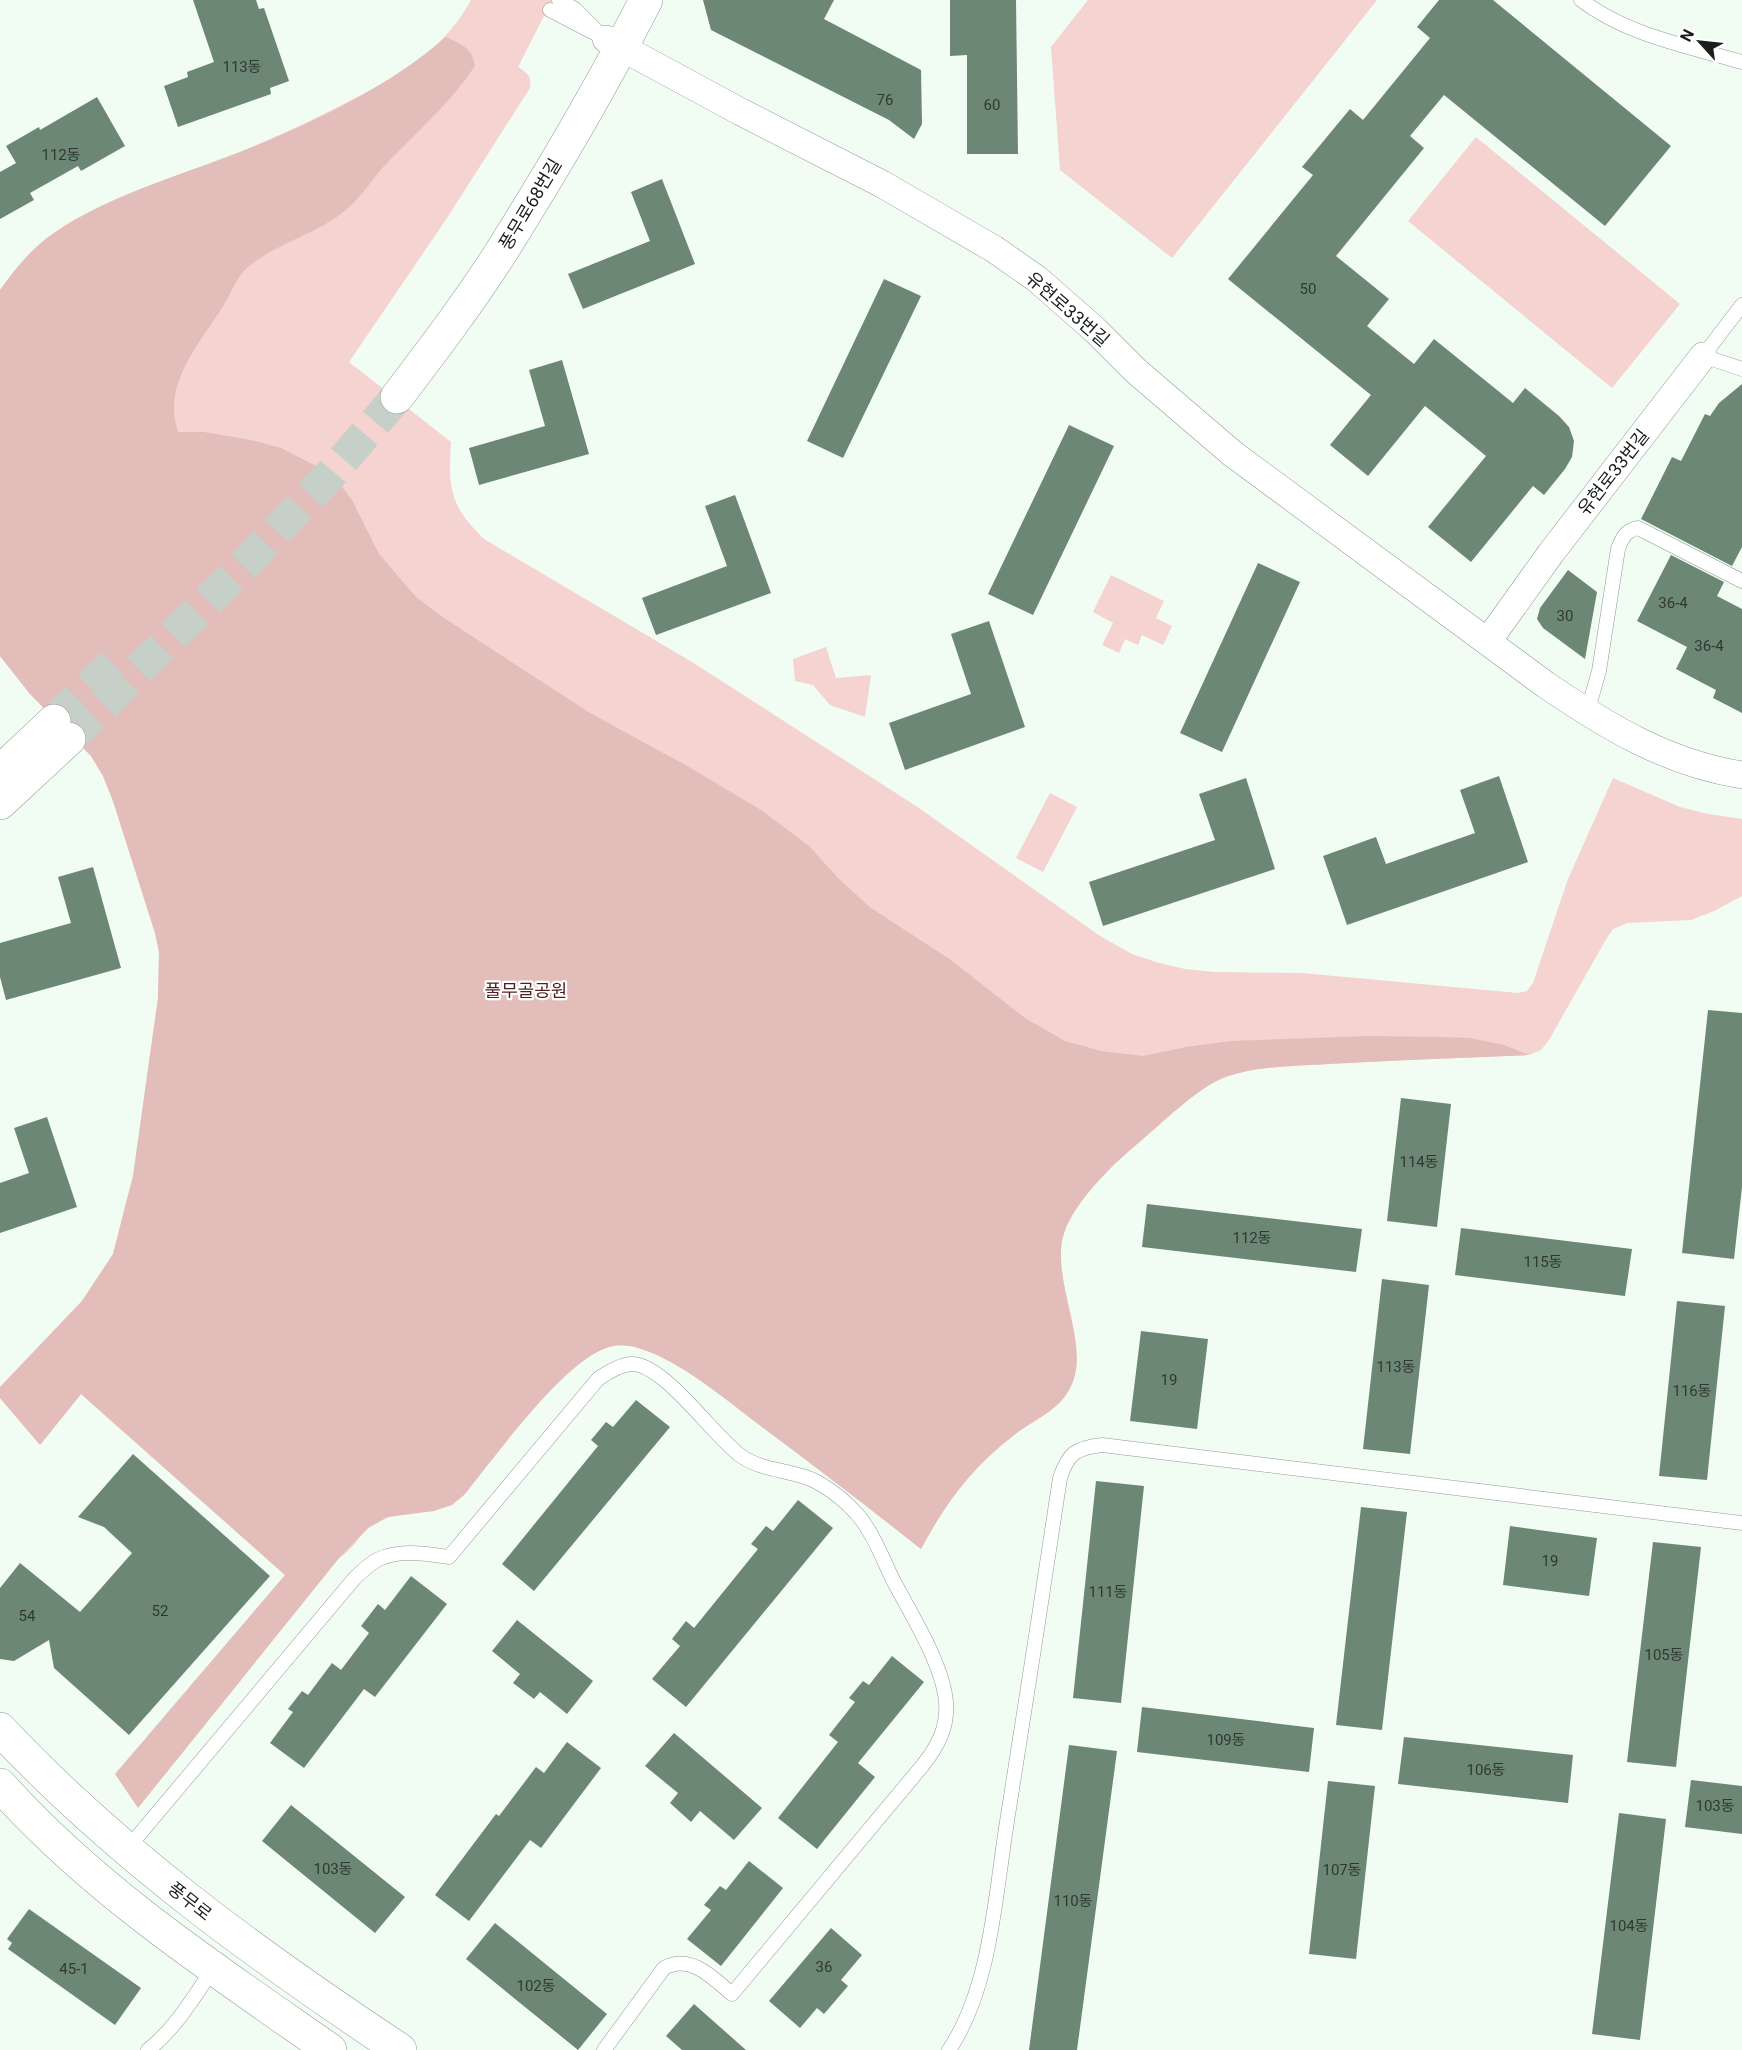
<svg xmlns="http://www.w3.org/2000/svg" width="1742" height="2050" viewBox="0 0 1742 2050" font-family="Roboto,'Noto Sans KR',sans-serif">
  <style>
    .green { fill: #f4d3d0 }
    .forest { fill: #e3bdb9 }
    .building { fill: #6c8874 }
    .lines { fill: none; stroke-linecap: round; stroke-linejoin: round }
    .secondary-tunnel { stroke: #c6d0c8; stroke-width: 33; stroke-dasharray: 33 16; stroke-linecap: butt }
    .lane-casing { stroke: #909b93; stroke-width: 15 }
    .street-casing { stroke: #909b93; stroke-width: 28 }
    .secondary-casing { stroke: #909b93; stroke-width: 34 }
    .lane { stroke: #fff; stroke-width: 14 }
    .street { stroke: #fff; stroke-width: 27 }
    .secondary { stroke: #fff; stroke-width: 33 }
    .labels { text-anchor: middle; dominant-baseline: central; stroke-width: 4.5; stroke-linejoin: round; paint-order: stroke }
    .number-label { font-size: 15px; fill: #2f3932 }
    .street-label { font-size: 18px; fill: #1b1f1c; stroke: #fff }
    .park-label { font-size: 18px; fill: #501f1e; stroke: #fff }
  </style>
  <rect width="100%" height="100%" fill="#f1fcf3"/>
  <path class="green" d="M 471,0 L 552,0 L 518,67 C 527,73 532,76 530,88 L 447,218 L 349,362 L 451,442 C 448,489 450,506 484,539 L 692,662 L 916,806 L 1100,936 L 1132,954 L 1159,963 L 1185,969 L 1215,972 L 1302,973 L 1518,993 L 1527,991 L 1533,983 L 1568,879 L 1613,778 L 1680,807 L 1708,814 L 1742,819 L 1742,896 L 1714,911 L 1691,920 L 1627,923 L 1613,929 L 1605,941 L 1549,1040 L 1541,1050 L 1529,1055 C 1462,1058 1395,1060 1328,1064 C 1296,1066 1253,1066 1223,1078 C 1197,1088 1159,1126 1136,1145 C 1111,1166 1075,1201 1064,1233 C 1049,1280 1094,1348 1069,1390 C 1057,1412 1031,1421 1013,1436 C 972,1467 945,1504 921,1549 C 869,1508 816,1467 762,1427 C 729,1402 695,1373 657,1355 C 643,1349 625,1342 609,1347 C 564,1360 495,1457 464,1495 C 440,1515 418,1510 389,1517 C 362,1524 357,1548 339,1558 C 323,1566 302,1570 285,1575 L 81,1394 L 40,1445 L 0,1398 L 0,1387 L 82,1301 L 113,1254 L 133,1176 L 158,998 L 159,952 L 155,933 L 113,801 L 103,776 L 91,756 L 30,694 L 0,656 L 0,290 C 14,270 32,248 52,234 C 81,213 114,201 146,188 C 177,176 209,164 240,152 C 282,135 323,115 363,94 C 407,70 447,45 471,0 Z
    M 1088,0 L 1377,0 L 1172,258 L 1060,170 L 1051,47 Z
    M 1476,137 L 1680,304 L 1612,388 L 1408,221 Z
    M 1111,575 L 1164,601 L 1156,618 L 1172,626 L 1163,645 L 1142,635 L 1138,645 L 1125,639 L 1119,653 L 1102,645 L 1113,623 L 1093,612 Z
    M 826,647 L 836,678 L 871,675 L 865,717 L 830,705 L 813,685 L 795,681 L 793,659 Z
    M 1050,793 L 1077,807 L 1043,872 L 1016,858 Z"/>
  <path class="forest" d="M 446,37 C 462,45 472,47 475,66 C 451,102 419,130 389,161 C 374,176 363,195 347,209 C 318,234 279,242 249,266 C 236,277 231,294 222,308 C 203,338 173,372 174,410 C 174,417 176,425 178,432 L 204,432 L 251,440 L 281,448 L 324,470 L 340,484 L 352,500 L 379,554 L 416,597 L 444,618 L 590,713 L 689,767 L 761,810 L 809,846 L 838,878 L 871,908 L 951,960 L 1025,1018 L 1065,1041 L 1101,1051 L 1143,1056 L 1186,1047 L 1231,1041 L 1369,1036 L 1441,1037 L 1470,1038 L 1504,1045 L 1529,1055 C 1462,1058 1395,1060 1328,1064 C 1296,1066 1253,1066 1223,1078 C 1197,1088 1159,1126 1136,1145 C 1111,1166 1075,1201 1064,1233 C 1049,1280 1094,1348 1069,1390 C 1057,1412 1031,1421 1013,1436 C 972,1467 945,1504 921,1549 C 869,1508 816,1467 762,1427 C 729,1402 695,1373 657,1355 C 643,1349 625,1342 609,1347 C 564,1360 495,1457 464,1495 L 452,1505 L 434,1511 L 388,1517 L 368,1528 L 340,1557 L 138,1808 L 115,1774 L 285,1575 L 81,1394 L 40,1445 L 0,1398 L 0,1387 L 82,1301 L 113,1254 L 133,1176 L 158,998 L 159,952 L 155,933 L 113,801 L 103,776 L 91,756 L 30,694 L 0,656 L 0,290 C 14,270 32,248 53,234 C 104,197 181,175 240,152 C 313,123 387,88 446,37 Z"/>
  <path class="building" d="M 193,0 L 256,0 L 259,9 L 264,8 L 289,81 L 270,88 L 271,94 L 178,127 L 164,86 L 188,77 L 187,72 L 214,62 Z
    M 703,0 L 834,0 L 824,19 L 921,70 L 922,124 L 914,139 L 889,120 L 711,30 Z
    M 950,0 L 1016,0 L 1018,154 L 967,154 L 967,55 L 950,56 Z
    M 1439,0 L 1493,0 L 1671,146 L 1605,226 L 1444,95 L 1410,136 L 1424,148 L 1336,256 L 1389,299 L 1367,326 L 1414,364 L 1434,339 L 1513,403 L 1525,388 L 1559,416 L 1569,427 L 1574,441 L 1572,457 L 1565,469 L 1544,495 L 1533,486 L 1471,562 L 1428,527 L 1486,456 L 1425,406 L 1368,476 L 1330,445 L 1371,395 L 1228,279 L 1313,175 L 1302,167 L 1350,109 L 1363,120 L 1430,38 L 1417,27 Z
    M 97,97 L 125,146 L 81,171 L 78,166 L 30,193 L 34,200 L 0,219 L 0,172 L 16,163 L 6,146 L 39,127 L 40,130 Z
    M 662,179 L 695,264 L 583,309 L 568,274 L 650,241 L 631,192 Z
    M 884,279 L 921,296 L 843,458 L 807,441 Z
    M 562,360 L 589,454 L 479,485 L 469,448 L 545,426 L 529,370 Z
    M 1742,384 L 1742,547 L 1732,566 L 1641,519 L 1672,457 L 1681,461 L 1705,414 L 1710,416 L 1719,403 Z
    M 1069,425 L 1114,446 L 1033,615 L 988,594 Z
    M 735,495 L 771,593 L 656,635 L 642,598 L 727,566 L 705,506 Z
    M 1671,555 L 1724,582 L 1717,596 L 1742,609 L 1742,713 L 1713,698 L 1716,690 L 1676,669 L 1687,647 L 1637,621 Z
    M 1258,563 L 1300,582 L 1222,752 L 1180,733 Z
    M 1568,570 L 1597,592 L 1585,659 L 1543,628 L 1537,619 L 1540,608 Z
    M 989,621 L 1025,727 L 905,770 L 889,723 L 971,694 L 951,634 Z
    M 1499,776 L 1528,862 L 1347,925 L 1323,856 L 1376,837 L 1386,864 L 1475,833 L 1460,790 Z
    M 1246,778 L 1275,869 L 1103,926 L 1089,882 L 1215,840 L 1199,794 Z
    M 93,867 L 121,968 L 6,1000 L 0,977 L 0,943 L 71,923 L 58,877 Z
    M 1708,1010 L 1742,1013 L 1742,1187 L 1734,1259 L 1682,1253 Z
    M 1401,1098 L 1451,1104 L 1437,1227 L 1387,1221 Z
    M 47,1117 L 77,1207 L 0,1233 L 0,1183 L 29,1173 L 14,1128 Z
    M 1147,1204 L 1362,1229 L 1356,1272 L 1142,1247 Z
    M 1461,1228 L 1632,1249 L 1625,1296 L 1455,1275 Z
    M 1382,1279 L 1429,1285 L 1410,1454 L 1363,1449 Z
    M 1677,1301 L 1725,1306 L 1707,1480 L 1659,1476 Z
    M 1141,1331 L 1208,1339 L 1197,1429 L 1130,1421 Z
    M 636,1400 L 670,1427 L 534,1591 L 502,1564 L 598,1446 L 591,1440 L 606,1422 L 613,1427 Z
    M 133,1454 L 270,1576 L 129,1735 L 54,1668 L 49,1640 L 14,1661 L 0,1659 L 0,1588 L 20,1563 L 80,1612 L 132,1553 L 104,1527 L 78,1517 Z
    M 1096,1481 L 1144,1486 L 1121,1703 L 1073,1698 Z
    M 798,1500 L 833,1528 L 686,1707 L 652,1679 L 680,1646 L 672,1639 L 686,1621 L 694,1628 L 758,1549 L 751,1544 L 766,1526 L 773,1531 Z
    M 1361,1507 L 1407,1512 L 1382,1730 L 1336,1725 Z
    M 1510,1526 L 1597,1538 L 1589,1596 L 1503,1585 Z
    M 1653,1542 L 1701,1547 L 1676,1767 L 1627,1762 Z
    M 411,1576 L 447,1604 L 375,1697 L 364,1689 L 304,1768 L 270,1743 L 293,1712 L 288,1709 L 302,1691 L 308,1695 L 332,1663 L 341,1670 L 369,1633 L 361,1626 L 378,1604 L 385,1610 Z
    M 517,1620 L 593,1681 L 567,1714 L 540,1692 L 534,1699 L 513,1683 L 520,1674 L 492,1651 Z
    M 892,1656 L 924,1682 L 858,1763 L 875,1777 L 817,1849 L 778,1818 L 838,1742 L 829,1735 L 855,1702 L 849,1698 L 863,1681 L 869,1685 Z
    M 1142,1707 L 1314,1728 L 1309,1772 L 1137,1752 Z
    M 674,1733 L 762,1808 L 734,1840 L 700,1811 L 691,1822 L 670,1803 L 678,1793 L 645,1766 Z
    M 1404,1737 L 1573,1755 L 1568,1803 L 1398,1784 Z
    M 567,1742 L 601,1768 L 541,1848 L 530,1840 L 469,1921 L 435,1895 L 496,1814 L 499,1816 L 536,1767 L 544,1773 Z
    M 1069,1745 L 1117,1751 L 1077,2050 L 1029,2050 Z
    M 1691,1780 L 1742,1786 L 1742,1834 L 1685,1827 Z
    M 1328,1781 L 1375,1786 L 1356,1959 L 1309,1954 Z
    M 291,1805 L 405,1897 L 375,1933 L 262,1841 Z
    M 1619,1813 L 1666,1819 L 1640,2040 L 1592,2034 Z
    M 749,1861 L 783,1888 L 721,1966 L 687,1939 L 711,1910 L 704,1905 L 720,1886 L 726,1890 Z
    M 29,1909 L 141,1988 L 115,2025 L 8,1949 L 12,1943 L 7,1939 Z
    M 495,1923 L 607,2014 L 578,2050 L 466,1959 Z
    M 831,1928 L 862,1955 L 841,1980 L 848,1986 L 824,2014 L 817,2008 L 800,2028 L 769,2001 Z
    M 694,2004 L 746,2050 L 682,2050 L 666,2036 Z"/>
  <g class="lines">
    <path class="secondary-tunnel" d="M 54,721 L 119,658
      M 69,739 L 249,560 L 331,474 L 397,397"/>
    <g class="lane-casing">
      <path id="lane" d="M 559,0 L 575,9 L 596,30
        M 1581,0 C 1627,35 1687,46 1742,62
        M 550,10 L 606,39
        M 1742,305 L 1703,356 L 1742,369
        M 1587,713 L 1599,671 L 1618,549 C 1622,538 1626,530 1638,528 L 1742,581
        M 127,1849 L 354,1579 C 361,1572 370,1563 379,1559 C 401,1549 427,1554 449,1557 L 598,1379 C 608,1372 619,1365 631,1364 C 664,1363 713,1436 741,1456 C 765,1473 798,1469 822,1485 C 834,1492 848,1504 857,1514 C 872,1531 882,1557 892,1578 C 910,1613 943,1664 946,1702 C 948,1727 938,1746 923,1765 L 732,1994 C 713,1978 690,1953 664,1968 L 604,2050
        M 148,2050 C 176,2028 193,1998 213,1969
        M 949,2050 C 990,1989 995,1899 1006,1828 C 1025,1711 1042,1595 1060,1478 C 1068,1453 1076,1448 1102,1445 L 1742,1523"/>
    </g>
    <g class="street-casing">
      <path id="street" d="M 606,39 L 741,112 L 882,184 L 994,249 L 1037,279 L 1095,330 L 1136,371 L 1233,454 L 1546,685 C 1608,727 1667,763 1742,775
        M 1488,641 L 1551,553 L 1703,356"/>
    </g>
    <g class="secondary-casing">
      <path id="secondary" d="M 397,397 C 432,351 467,305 498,257 C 551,173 601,88 646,0
        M 0,772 L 54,721
        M 0,803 L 69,739
        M 0,1729 C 118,1855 257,1955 400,2050
        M 0,1785 C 95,1891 214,1969 330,2050"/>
    </g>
    <use href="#lane" class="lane"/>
    <use href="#street" class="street"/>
    <use href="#secondary" class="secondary"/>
  </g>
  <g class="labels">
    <g class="number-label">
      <text x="242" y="67">113동</text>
      <text x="885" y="100">76</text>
      <text x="992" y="105">60</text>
      <text x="61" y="155">112동</text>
      <text x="1308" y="289">50</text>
      <text x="1673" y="603">36-4</text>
      <text x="1565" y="616">30</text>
      <text x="1709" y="646">36-4</text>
      <text x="1419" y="1162">114동</text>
      <text x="1252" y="1238">112동</text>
      <text x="1543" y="1262">115동</text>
      <text x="1396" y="1367">113동</text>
      <text x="1169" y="1380">19</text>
      <text x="1692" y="1391">116동</text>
      <text x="1550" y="1561">19</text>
      <text x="1108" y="1592">111동</text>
      <text x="160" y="1611">52</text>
      <text x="27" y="1616">54</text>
      <text x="1664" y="1655">105동</text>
      <text x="1226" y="1740">109동</text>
      <text x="1486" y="1770">106동</text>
      <text x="1715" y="1806">103동</text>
      <text x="333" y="1869">103동</text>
      <text x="1342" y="1870">107동</text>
      <text x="1073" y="1901">110동</text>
      <text x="1629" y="1926">104동</text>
      <text x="824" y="1967">36</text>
      <text x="74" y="1969">45-1</text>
      <text x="536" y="1986">102동</text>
    </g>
    <g class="street-label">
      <text transform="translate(530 204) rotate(-59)">풍무로68번길</text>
      <text transform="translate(1068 309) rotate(41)">유현로33번길</text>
      <text transform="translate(1613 472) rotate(-52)">유현로33번길</text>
      <text transform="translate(190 1901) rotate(38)">풍무로</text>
    </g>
    <g class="park-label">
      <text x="526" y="990">풀무골공원</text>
    </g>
  </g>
  <g transform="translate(1700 42) rotate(297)" stroke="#ffffff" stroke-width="4.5" paint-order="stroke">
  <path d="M0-4.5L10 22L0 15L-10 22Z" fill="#1b1f1c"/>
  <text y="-9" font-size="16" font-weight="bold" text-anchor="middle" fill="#1b1f1c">N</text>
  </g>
</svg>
